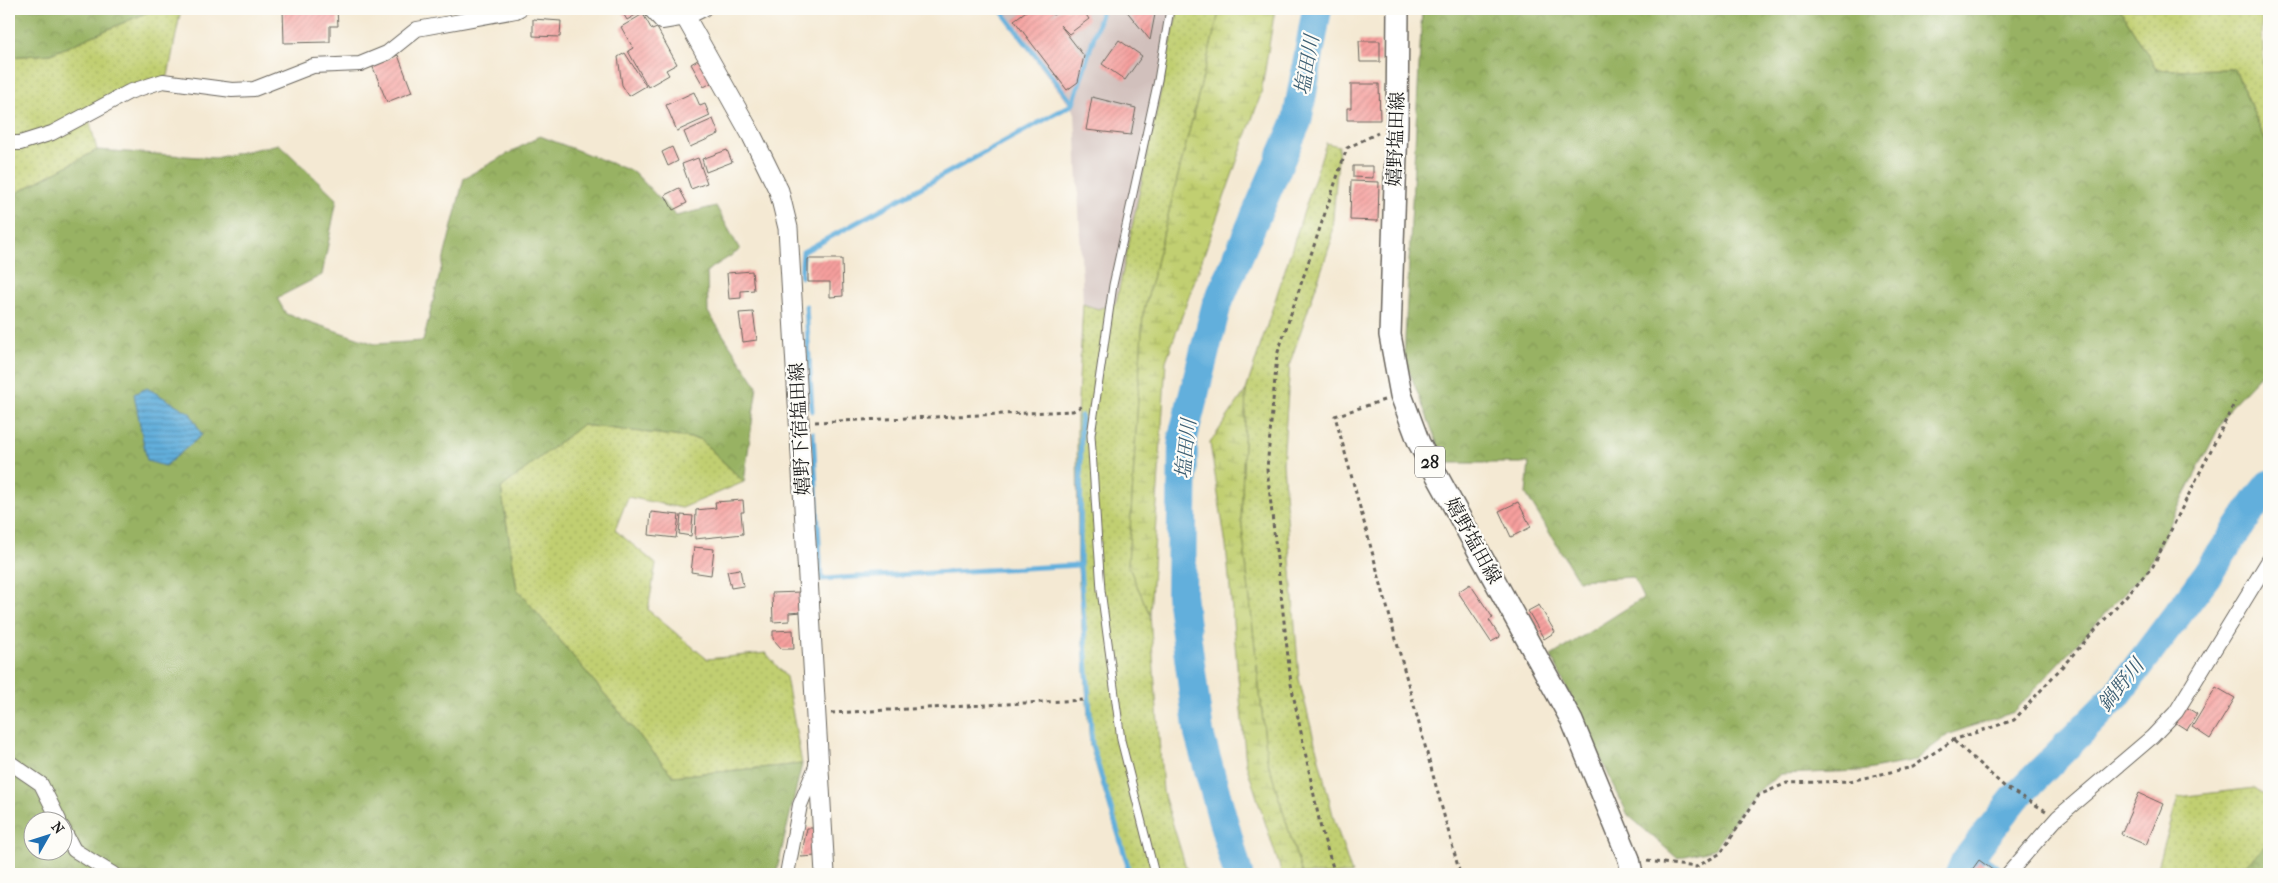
<svg xmlns="http://www.w3.org/2000/svg" width="2278" height="883" viewBox="0 0 2278 883" font-family="'IM FELL French Canon','Noto Serif JP',serif">
  <style>
    .industrial { fill: #d1c0bc }
    .grass { fill: url(#grass-dots); stroke: #6e7646 }
    .forest { fill: url(#forest-crowns); stroke: #5a6740; fill-rule: evenodd }
    .wetland { fill: url(#wetland-marsh); stroke: #6e7646 }
    .water { fill: url(#water-rules); stroke: #3f667c }
    .lines { fill: none; stroke-linecap: round; stroke-linejoin: round }
    .stream { stroke: #62afdc; stroke-width: 5 }
    .river { stroke: #62afdc; stroke-width: 30 }
    .building { fill: url(#building-hatch) }
    .service-casing { stroke: #68645c; stroke-width: 9 }
    .minor-casing { stroke: #68645c; stroke-width: 16 }
    .secondary-casing { stroke: #68645c; stroke-width: 21 }
    .primary-casing { stroke: #68645c; stroke-width: 24 }
    .path { stroke: #68645c; stroke-width: 3; stroke-dasharray: 4 4; stroke-linecap: butt }
    .service { stroke: #fff; stroke-width: 7 }
    .minor { stroke: #fff; stroke-width: 14 }
    .secondary { stroke: #fff; stroke-width: 19 }
    .primary { stroke: #fff; stroke-width: 21 }
    .labels { text-anchor: middle; dominant-baseline: central; stroke-width: 4.5; stroke-linejoin: round; paint-order: stroke }
    .shield { fill: #fdfcf7; stroke: #605f5e; stroke-width: 1 }
    .shield-label { font-size: 18px; font-weight: bold; fill: #1c1c1c }
    .street-label { font-size: 19px; fill: #1c1c1c; stroke: #fdfcf7 }
    .water-label { font-size: 20px; font-style: italic; fill: #3c5e72; stroke: #fdfcf7 }
  </style>
  <defs>
    <pattern id="grass-dots" width="8" height="8" patternUnits="userSpaceOnUse" patternTransform="scale(1.25)"><rect width="8" height="8" fill="#c1cf71"/><path d="M2 2h.1M6 6h.1" fill="none" stroke="#a5b161" stroke-width="1.8" stroke-linecap="round"/></pattern>
    <pattern id="forest-crowns" width="20" height="18" patternUnits="userSpaceOnUse" patternTransform="scale(1.25)"><rect width="20" height="18" fill="#98b263"/><path d="M2 6a3 3 0 1 1 6 0M12 15a3 3 0 1 1 6 0" fill="none" stroke="#829855"/></pattern>
    <pattern id="wetland-marsh" width="20" height="14" patternUnits="userSpaceOnUse" patternTransform="scale(1.25)"><rect width="20" height="14" fill="#c1cf71"/><path d="M1 5h8M5 5V1M11 12h8M15 12V8" fill="none" stroke="#a5b161"/></pattern>
    <pattern id="water-rules" width="6" height="5" patternUnits="userSpaceOnUse" patternTransform="scale(1.25)"><rect width="6" height="5" fill="#62afdc"/><path d="M0 2.5h6" fill="none" stroke="#508eb2"/></pattern>
    <pattern id="building-hatch" width="6" height="6" patternUnits="userSpaceOnUse" patternTransform="scale(1.25)"><rect width="6" height="6" fill="#f69f9d"/><path d="M-1 1l2-2M0 6l6-6M5 7l2-2" fill="none" stroke="#d28887"/></pattern>
  </defs>
  <rect width="100%" height="100%" fill="#fdfcf7"/>
  <filter id="ink" filterUnits="userSpaceOnUse"><feTurbulence type="fractalNoise" baseFrequency=".02" numOctaves="2"/><feDisplacementMap in="SourceGraphic" scale="10" xChannelSelector="R" yChannelSelector="G"/><feConvolveMatrix kernelMatrix="1 2 1 2 8 2 1 2 1" color-interpolation-filters="sRGB"/></filter>
  <filter id="wash" filterUnits="userSpaceOnUse"><feTurbulence type="fractalNoise" baseFrequency=".0096" numOctaves="4" result="noise"/><feDisplacementMap in="SourceGraphic" scale="20" xChannelSelector="R" yChannelSelector="G"/><feGaussianBlur stdDeviation="1.12" result="paint"/><feColorMatrix in="noise" values="0 0 0 0 0 0 0 0 0 0 0 0 0 0 0 0 0 1.4 0 .05"/><feComposite in="paint" operator="in"/></filter>
  <g filter="url(#wash)">
    <rect width="100%" height="100%" fill="#f4e9d3"/>
    <path class="industrial" d="M 997,9 L 1178,9 L 1116,304 L 1098,309 L 1083,304 L 1075,113 Z"/>
    <path class="grass" d="M 155,9 L 181,9 L 168,76 L 87,111 L 97,150 L 9,197 L 9,57 L 51,54 Z
      M 1178,9 L 1220,9 L 1143,315 L 1128,565 L 1150,615 L 1163,792 L 1188,874 L 1129,874 L 1090,746 L 1078,568 L 1077,418 L 1083,304 L 1098,309 L 1116,303 Z
      M 2120,9 L 2261,9 L 2268,146 L 2235,69 L 2157,70 Z
      M 1326,143 L 1339,146 L 1331,242 L 1290,363 L 1283,463 L 1299,679 L 1334,819 L 1352,874 L 1302,874 L 1267,759 L 1241,518 L 1246,390 Z
      M 581,425 L 700,439 L 744,482 L 682,508 L 628,497 L 615,530 L 656,564 L 648,610 L 707,659 L 766,653 L 786,677 L 802,764 L 673,776 L 517,589 L 501,488 Z
      M 2255,788 L 2269,798 L 2269,843 L 2235,874 L 2156,874 L 2178,797 Z"/>
    <path class="forest" d="M 9,9 L 155,9 L 51,54 L 9,57 Z
      M 1422,9 L 2120,9 L 2157,70 L 2235,69 L 2269,149 L 2269,366 L 2229,408 L 2148,567 L 2014,712 L 1949,734 L 1914,761 L 1861,771 L 1781,774 L 1753,794 L 1714,849 L 1677,858 L 1628,815 L 1551,656 L 1643,598 L 1633,577 L 1578,580 L 1526,494 L 1529,463 L 1445,463 L 1404,358 Z
      M 540,136 L 634,172 L 676,216 L 716,206 L 740,250 L 707,271 L 708,312 L 757,386 L 744,482 L 700,439 L 582,425 L 501,488 L 517,589 L 673,776 L 802,764 L 776,874 L 9,874 L 9,197 L 97,150 L 215,158 L 279,144 L 337,199 L 322,275 L 277,298 L 286,314 L 375,344 L 423,341 L 464,178 ZM 32,820 L 62,820 L 62,850 L 32,850 Z
      M 2269,843 L 2269,874 L 2235,874 Z"/>
    <path class="wetland" d="M 1220,9 L 1275,9 L 1261,94 L 1166,361 L 1150,615 L 1128,565 L 1143,315 Z
      M 1246,390 L 1241,518 L 1267,759 L 1302,874 L 1282,874 L 1246,764 L 1226,545 L 1210,443 Z"/>
    <path class="water" d="M 147,388 L 190,413 L 202,435 L 165,466 L 147,461 L 134,394 Z"/>
    <g class="lines">
      <path class="stream" d="M 1073,104 L 1101,14 L 1100,9
        M 801,277 L 803,252 L 1073,104 L 1000,9
        M 806,306 L 812,411
        M 813,433 L 821,579 L 1080,565 L 1092,745 L 1128,866 L 1125,874
        M 1080,565 L 1081,416
        M 1974,850 L 1999,868"/>
      <path class="river" d="M 1238,874 L 1199,734 L 1181,595 L 1183,437 L 1216,307 L 1297,121 L 1317,9
        M 1960,874 L 1965,862 L 2016,797 L 2116,696 L 2207,575 L 2261,495 L 2269,485"/>
    </g>
    <g id="blocks">
      <path class="building" d="M 283,9 L 337,9 L 338,26 L 330,26 L 330,42 L 284,43 Z
        M 624,9 L 639,9 L 641,12 L 627,20 L 621,10 Z
        M 1029,9 L 1057,9 L 1052,14 L 1053,15 L 1062,9 L 1082,9 L 1089,19 L 1069,34 L 1060,25 L 1084,56 L 1078,82 L 1067,90 L 1014,20 Z
        M 1125,9 L 1156,9 L 1150,40 Z
        M 643,14 L 652,30 L 657,28 L 677,64 L 666,70 L 669,75 L 648,87 L 628,51 L 633,48 L 621,27 Z
        M 533,19 L 561,21 L 560,37 L 533,36 Z
        M 1119,40 L 1142,56 L 1125,80 L 1102,64 Z
        M 1359,41 L 1380,41 L 1380,62 L 1360,62 Z
        M 625,53 L 646,86 L 629,96 L 622,85 L 618,57 Z
        M 398,55 L 412,92 L 387,102 L 372,65 Z
        M 701,58 L 715,81 L 704,87 L 691,64 Z
        M 1351,84 L 1379,84 L 1380,120 L 1347,120 L 1347,108 L 1351,108 Z
        M 694,92 L 700,106 L 705,104 L 710,116 L 677,131 L 666,105 Z
        M 1092,97 L 1136,108 L 1131,135 L 1086,130 Z
        M 713,119 L 719,134 L 690,147 L 684,132 Z
        M 672,147 L 678,161 L 668,166 L 662,152 Z
        M 727,150 L 732,162 L 706,172 L 702,159 Z
        M 698,158 L 707,183 L 691,189 L 682,164 Z
        M 1353,166 L 1373,166 L 1373,178 L 1353,177 Z
        M 1351,181 L 1379,182 L 1378,221 L 1350,220 Z
        M 679,188 L 687,203 L 673,210 L 665,195 Z
        M 808,259 L 842,259 L 843,296 L 830,297 L 830,282 L 808,282 Z
        M 752,271 L 754,290 L 741,291 L 741,298 L 729,299 L 727,273 Z
        M 753,312 L 757,340 L 743,342 L 739,313 Z
        M 743,500 L 744,512 L 741,512 L 743,534 L 695,539 L 696,510 L 716,508 L 715,502 Z
        M 1518,502 L 1531,527 L 1511,537 L 1499,511 Z
        M 651,512 L 679,515 L 676,538 L 649,535 Z
        M 681,515 L 693,516 L 691,536 L 679,534 Z
        M 694,547 L 714,549 L 711,575 L 691,572 Z
        M 740,569 L 743,586 L 731,588 L 727,571 Z
        M 1470,584 L 1493,618 L 1489,620 L 1500,637 L 1491,642 L 1458,592 Z
        M 801,592 L 802,612 L 789,613 L 789,621 L 773,622 L 772,593 Z
        M 1539,605 L 1555,632 L 1544,639 L 1528,611 Z
        M 793,630 L 794,649 L 782,649 L 773,639 L 773,631 Z
        M 2216,687 L 2235,698 L 2210,739 L 2192,727 Z
        M 2186,707 L 2197,714 L 2187,730 L 2176,723 Z
        M 2139,793 L 2163,804 L 2146,845 L 2121,834 Z
        M 807,828 L 814,828 L 816,856 L 801,857 Z
        M 1979,860 L 1994,871 L 1992,874 L 1969,874 Z"/>
    </g>
  </g>
  <g filter="url(#ink)">
    <use href="#blocks" fill-opacity="0" stroke="#68645c" stroke-width="1"/>
    <g class="lines">
      <g class="service-casing">
        <path id="service" d="M 1155,874 L 1121,740 L 1101,590 L 1091,435 L 1113,285 L 1158,80 L 1170,9"/>
      </g>
      <g class="minor-casing">
        <path id="minor" d="M 650,9 L 662,22 L 686,18 L 704,9
          M 9,143 L 20,143 L 52,133 L 129,92 L 163,81 L 232,90 L 254,89 L 313,66 L 360,64 L 387,53 L 417,29 L 516,11 L 520,9
          M 9,762 L 41,784 L 59,820
          M 62,827 L 74,850 L 113,874
          M 787,874 L 800,805 L 817,764
          M 2008,874 L 2058,817 L 2152,737 L 2176,712 L 2269,560"/>
      </g>
      <g class="secondary-casing">
        <path id="secondary" d="M 681,9 L 752,136 L 779,191 L 788,228 L 825,874"/>
      </g>
      <g class="primary-casing">
        <path id="primary" d="M 1398,9 L 1397,124 L 1390,335 L 1401,395 L 1419,443 L 1572,721 L 1629,859 L 1632,874"/>
      </g>
      <path class="path" d="M 1384,400 L 1335,416 L 1460,874
        M 815,422 L 1073,411 L 1084,405
        M 831,713 L 1083,700
        M 1954,741 L 2005,787 L 2046,811
        M 1647,861 L 1696,867 L 1721,853 L 1759,795 L 1787,783 L 1850,781 L 1913,767 L 1953,740 L 2014,720 L 2153,566 L 2235,402
        M 1335,874 L 1321,829 L 1291,684 L 1267,469 L 1277,355 L 1347,148 L 1378,133"/>
      <use href="#service" class="service"/>
      <use href="#minor" class="minor"/>
      <use href="#secondary" class="secondary"/>
      <use href="#primary" class="primary"/>
    </g>
  </g>
  <g class="labels">
    <rect class="shield" x="1415" y="446.5" width="30" height="31" rx="4"/>
    <g class="shield-label">
      <text x="1430" y="462">28</text>
    </g>
    <g class="street-label">
      <text transform="translate(1396 139) rotate(-88)">嬉野塩田線</text>
      <text transform="translate(800 429) rotate(-93)">嬉野下宿塩田線</text>
      <text transform="translate(1473 541) rotate(61)">嬉野塩田線</text>
    </g>
    <g class="water-label">
      <text transform="translate(1307 65) rotate(-80)">塩田川</text>
      <text transform="translate(1186 449) rotate(-84)">塩田川</text>
      <text transform="translate(2121 685) rotate(-51)">鍋野川</text>
    </g>
  </g>
  <rect width="2278" height="883" fill="none" stroke="#fdfcf7" stroke-width="30"/>
  <g transform="translate(48 836) rotate(51)"><circle r="24" fill="#fdfcf7" stroke="#a3a29f"/>
  <path d="M0-4L9 19L0 12L-9 19Z" fill="#1f6fb2"/>
  <text y="-8" font-size="14" font-weight="bold" text-anchor="middle" fill="#1c1c1c">N</text>
  </g>
</svg>
